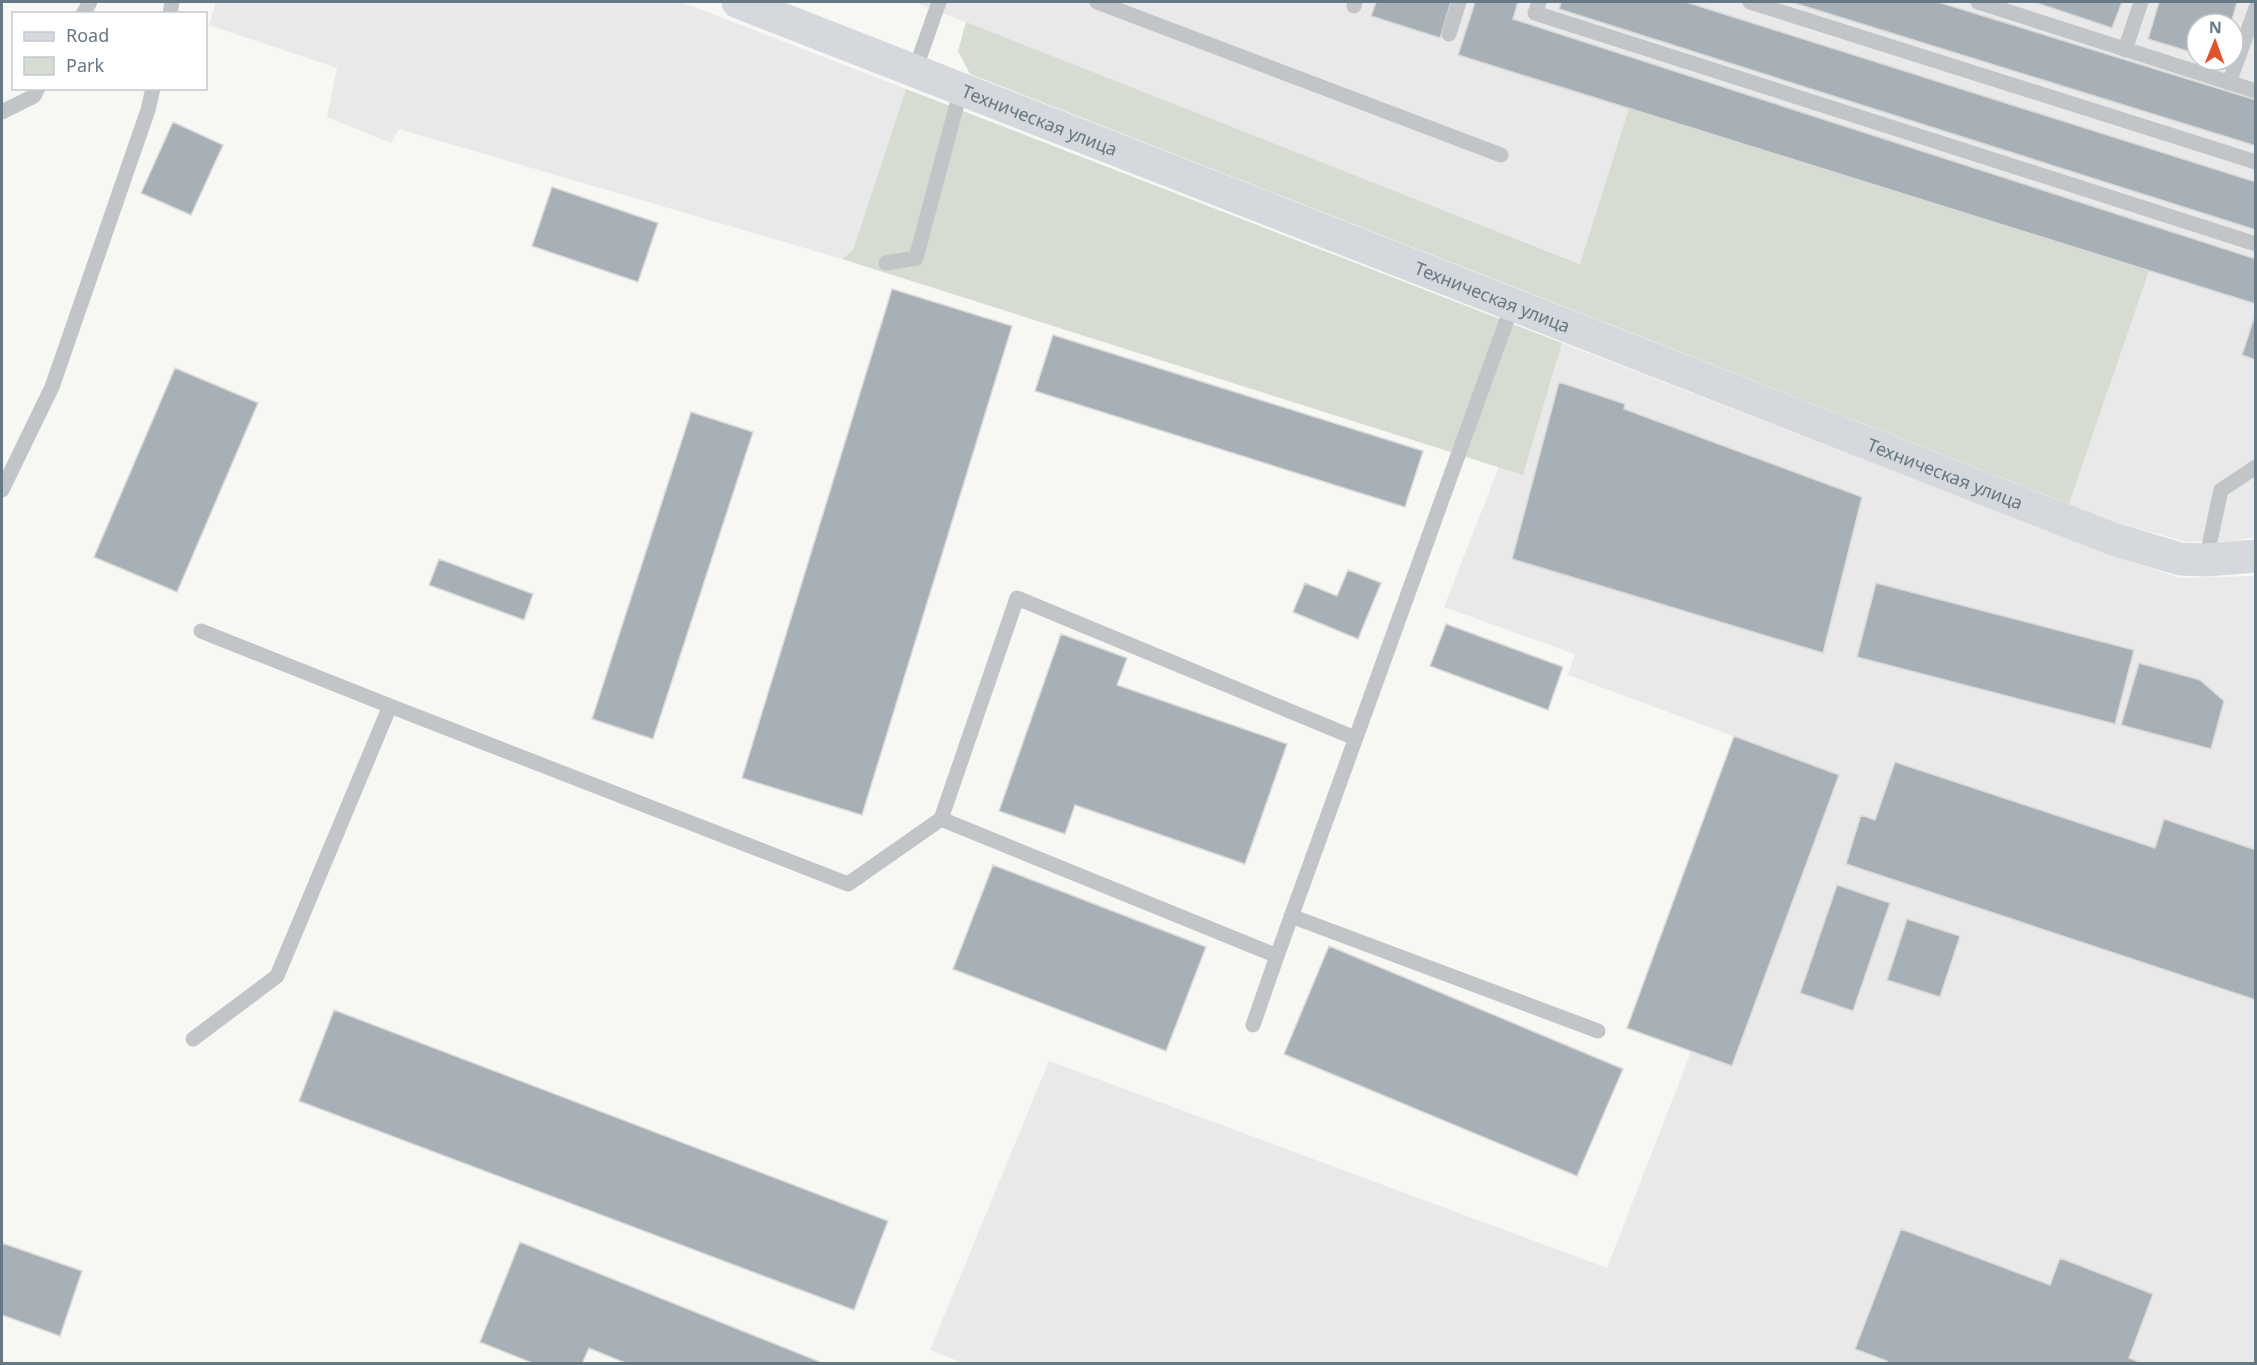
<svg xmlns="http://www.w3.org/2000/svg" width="2257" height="1365" viewBox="0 0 2257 1365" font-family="'Noto Sans',sans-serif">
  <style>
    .built { fill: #e8e9e8; fill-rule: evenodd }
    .green { fill: #d7dcd3 }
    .building { fill: #a7b0b6; stroke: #d9d9d7; stroke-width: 1.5 }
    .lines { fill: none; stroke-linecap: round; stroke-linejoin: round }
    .lane { stroke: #c1c5c8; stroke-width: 15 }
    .secondary { stroke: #d5d9dd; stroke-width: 33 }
    .labels { text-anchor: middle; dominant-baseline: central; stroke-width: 6; stroke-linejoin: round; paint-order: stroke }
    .street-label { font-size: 18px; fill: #677885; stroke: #fff }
  </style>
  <rect width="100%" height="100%" fill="#f7f7f4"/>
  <path class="built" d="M 216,2 L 681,2 L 906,89 L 853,250 L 842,259 L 399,129 L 391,143 L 327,117 L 337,68 L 209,25 Z
    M 914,2 L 2255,2 L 2255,537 L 2235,541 L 2188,542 L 2120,524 L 2069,504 L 2149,271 L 1629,108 L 1581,264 ZM 2197,24 L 2233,24 L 2233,60 L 2197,60 Z
    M 1562,343 L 2111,555 L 2180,578 L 2255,576 L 2255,1363 L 966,1364 L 930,1350 L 1049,1061 L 1607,1268 L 1691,1052 L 1732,1066 L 1839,775 L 1568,675 L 1575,654 L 1444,607 L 1499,467 L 1523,474 Z"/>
  <path class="green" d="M 966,22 L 1580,264 L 1629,108 L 2149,271 L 2069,504 L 970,74 L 958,51 Z
    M 906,89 L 1562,343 L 1523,475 L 842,259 L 853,250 Z"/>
  <path class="building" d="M 1376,2 L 1451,2 L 1440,38 L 1371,16 Z
    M 1475,2 L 1518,2 L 1513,19 L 2256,259 L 2256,304 L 1458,55 Z
    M 1561,2 L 1686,2 L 2256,182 L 2256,230 L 1559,9 Z
    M 1791,2 L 1938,2 L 2256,100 L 2256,146 Z
    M 2038,2 L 2122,2 L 2112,28 L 2037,3 Z
    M 2159,2 L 2237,2 L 2231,24 L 2197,24 L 2197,54 L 2148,39 Z
    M 173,122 L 223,145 L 191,215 L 141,193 Z
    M 552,187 L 658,223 L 638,282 L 532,246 Z
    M 892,289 L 1012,326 L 862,815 L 742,778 Z
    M 2254,318 L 2256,318 L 2256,360 L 2242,355 Z
    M 1053,335 L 1423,451 L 1405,507 L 1035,391 Z
    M 175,368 L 258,403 L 177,592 L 94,557 Z
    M 1559,382 L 1625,404 L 1624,409 L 1862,497 L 1823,653 L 1512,559 Z
    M 691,412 L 753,432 L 653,739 L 592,719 Z
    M 439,559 L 533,594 L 524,620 L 429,585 Z
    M 1348,570 L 1381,583 L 1358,639 L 1293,612 L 1305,583 L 1337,596 Z
    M 1876,583 L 2134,650 L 2115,724 L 1857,657 Z
    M 1446,624 L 1563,667 L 1548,710 L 1430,666 Z
    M 1061,634 L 1127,658 L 1117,685 L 1287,744 L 1245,864 L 1075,805 L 1065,834 L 999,811 Z
    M 2139,663 L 2200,680 L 2224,701 L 2211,749 L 2121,725 Z
    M 1734,736 L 1839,775 L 1732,1066 L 1627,1028 Z
    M 1895,762 L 2155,848 L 2164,819 L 2256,850 L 2256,1000 L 1846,864 L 1861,815 L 1875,820 Z
    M 993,865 L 1206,947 L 1166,1051 L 953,969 Z
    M 1837,885 L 1890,903 L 1853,1011 L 1800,993 Z
    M 1907,919 L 1960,936 L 1940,997 L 1887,980 Z
    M 1329,946 L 1623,1069 L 1577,1176 L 1284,1054 Z
    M 334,1010 L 888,1221 L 854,1310 L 299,1101 Z
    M 1901,1229 L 2050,1285 L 2060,1258 L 2153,1294 L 2129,1358 L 2144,1364 L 1886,1364 L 1887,1361 L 1855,1349 Z
    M 520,1242 L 825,1364 L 628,1364 L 589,1348 L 582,1364 L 535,1364 L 480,1342 Z
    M 2,1243 L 82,1271 L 60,1336 L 2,1315 Z"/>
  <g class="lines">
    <path class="lane" d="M 1097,2 L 1501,155
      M 1539,2 L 1535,13 L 2256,244
      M 1750,2 L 2256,162
      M 1978,2 L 2256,91
      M 1354,6 L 1355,2
      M 83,14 L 90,2
      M 170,14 L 172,2
      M 1449,34 L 1459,2
      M 2125,50 L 2141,2
      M 915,70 L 939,2
      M 2229,83 L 2256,8
      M 2,112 L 34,96 L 38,88
      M 886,263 L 916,258 L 961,89
      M 2,490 L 52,387 L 148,110 L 153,88
      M 2206,560 L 2221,490 L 2256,467
      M 390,706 L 848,884 L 941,819 L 1277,956 L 1512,306
      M 941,819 L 1017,598 L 1355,738
      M 1291,916 L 1598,1031
      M 1253,1025 L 1277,956
      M 193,1039 L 277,976 L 390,706 L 201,631"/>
    <path class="secondary" id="s1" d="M 738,2 L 2113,539 L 2180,559 L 2206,560 L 2256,556"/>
  </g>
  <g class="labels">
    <g class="street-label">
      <text stroke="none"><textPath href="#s1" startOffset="324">Техническая улица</textPath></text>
      <text stroke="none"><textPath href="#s1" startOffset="810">Техническая улица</textPath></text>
      <text stroke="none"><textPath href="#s1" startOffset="1296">Техническая улица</textPath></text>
    </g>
  </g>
  <rect width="2257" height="1365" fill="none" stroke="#677885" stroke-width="6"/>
  <rect x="12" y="12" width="195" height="78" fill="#ffffff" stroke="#c2c9ce" stroke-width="1.5"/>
  <rect x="24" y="32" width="30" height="9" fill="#d5d9dd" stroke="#c2c9ce" stroke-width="1.5"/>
  <text x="66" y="42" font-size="18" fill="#677885">Road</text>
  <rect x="24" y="57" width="30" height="18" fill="#d7dcd3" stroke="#c2c9ce" stroke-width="1.5"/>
  <text x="66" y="72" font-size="18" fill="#677885">Park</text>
  <g transform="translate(2215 42) rotate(1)"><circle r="28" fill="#ffffff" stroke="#c2c9ce" stroke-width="1.5"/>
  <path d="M0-4.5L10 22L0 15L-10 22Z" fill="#e0532b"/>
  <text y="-9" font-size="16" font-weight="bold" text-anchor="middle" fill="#677885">N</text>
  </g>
</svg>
